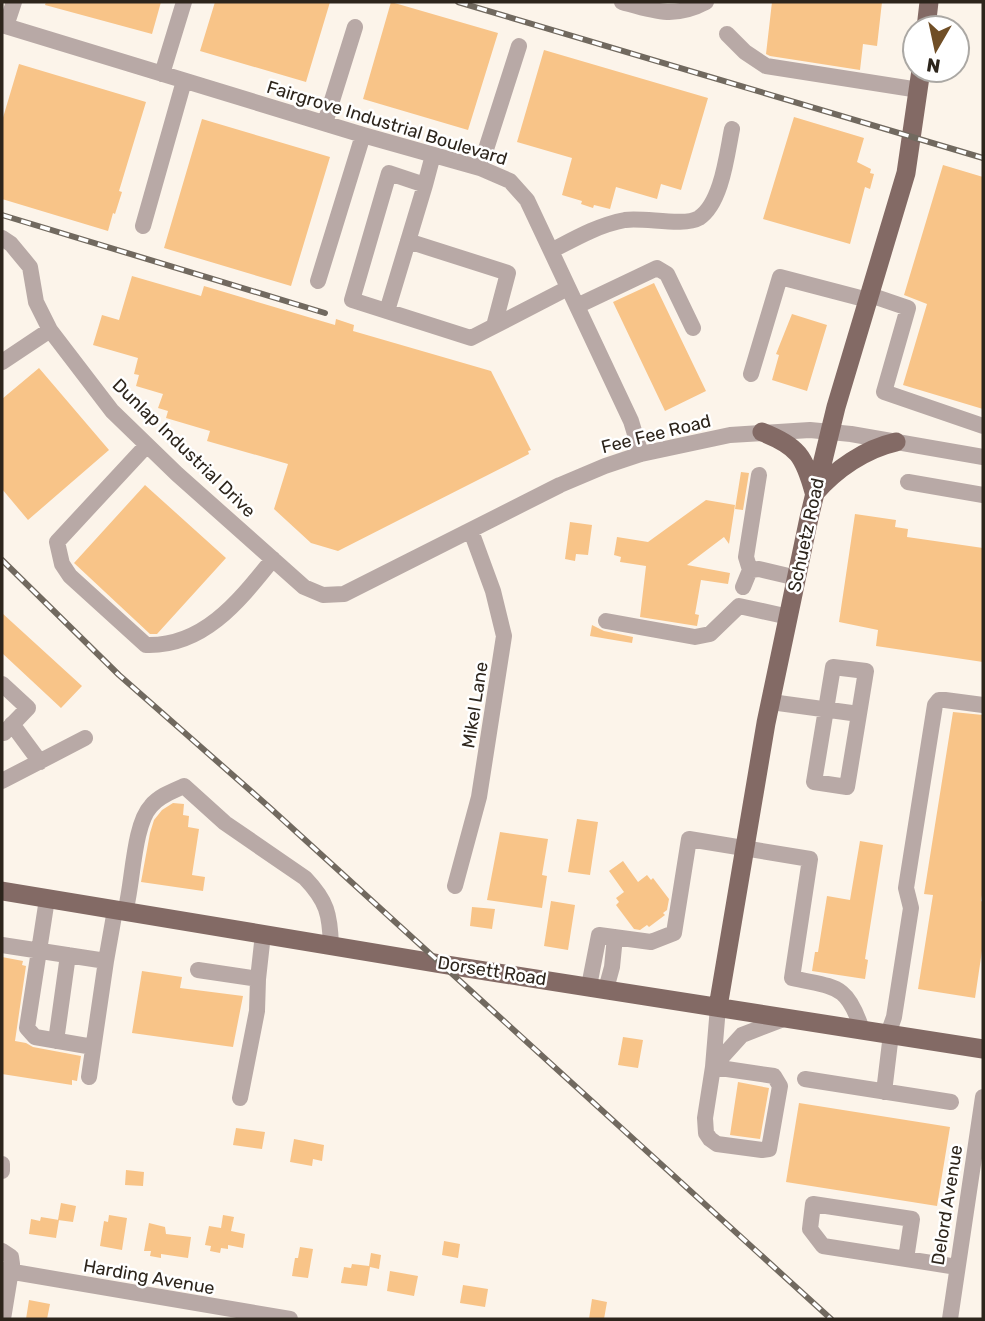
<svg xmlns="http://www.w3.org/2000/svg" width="985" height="1321" viewBox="0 0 985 1321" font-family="Rubik,sans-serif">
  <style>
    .building { fill: #f8c488 }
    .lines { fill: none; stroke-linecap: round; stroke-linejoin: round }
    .minor { stroke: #b8a9a6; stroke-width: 16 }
    .major { stroke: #836a65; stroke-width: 19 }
    .rail-casing { stroke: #71695f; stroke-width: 6 }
    .rail { stroke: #fff; stroke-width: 3.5; stroke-dasharray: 10; stroke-linecap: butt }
    .labels { text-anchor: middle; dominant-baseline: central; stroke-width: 5; stroke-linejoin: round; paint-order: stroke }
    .street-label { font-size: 18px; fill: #2d251c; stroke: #fff }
  </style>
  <rect width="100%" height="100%" fill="#fcf4ea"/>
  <path class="building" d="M 46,2 L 161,2 L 152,34 L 45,5 Z
    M 215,2 L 330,2 L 306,82 L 200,51 Z
    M 391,2 L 498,33 L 468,130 L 363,99 Z
    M 772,2 L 882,2 L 877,46 L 863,44 L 860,70 L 770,56 L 766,54 Z
    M 544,50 L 708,98 L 681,190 L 661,184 L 657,199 L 616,187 L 610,209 L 594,205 L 593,208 L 581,204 L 582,201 L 562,195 L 572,158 L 517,142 Z
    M 19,64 L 146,102 L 119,191 L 122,192 L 115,214 L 113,213 L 108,231 L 2,199 L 2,121 Z
    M 794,117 L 864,138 L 857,162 L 871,169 L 870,173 L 874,174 L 870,189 L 865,187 L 850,244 L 763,219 Z
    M 202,119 L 330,157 L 291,286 L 164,248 Z
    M 943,165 L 983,177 L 983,409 L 903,385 L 927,304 L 904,295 Z
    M 132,276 L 201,296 L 204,286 L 335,325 L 336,319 L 354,325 L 353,331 L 491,371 L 531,450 L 528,451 L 529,454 L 338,551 L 311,543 L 274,509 L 288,464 L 207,441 L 210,431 L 166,418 L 168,411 L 158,408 L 163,394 L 136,386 L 139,375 L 134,374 L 138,358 L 93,345 L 102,315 L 119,320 Z
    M 654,283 L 706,391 L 665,411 L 613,302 Z
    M 792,314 L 827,325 L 807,391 L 772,380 L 779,355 L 776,354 Z
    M 39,368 L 109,450 L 28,520 L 2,489 L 2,399 Z
    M 741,472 L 749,473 L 743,510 L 735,509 Z
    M 145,485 L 226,558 L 157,634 L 150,634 L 74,563 Z
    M 706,500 L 735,505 L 729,544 L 724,537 L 687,565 L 730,573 L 728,584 L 701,580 L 695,614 L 699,615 L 697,626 L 640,617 L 646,566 L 620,562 L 621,557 L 614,555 L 617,537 L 648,542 Z
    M 855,514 L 896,520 L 895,527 L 908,529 L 907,537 L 983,548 L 983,662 L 876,646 L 878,630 L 839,622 Z
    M 570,522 L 592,525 L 588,555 L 576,554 L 575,561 L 565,559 Z
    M 2,613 L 82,686 L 61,708 L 2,653 Z
    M 592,625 L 604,631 L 633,637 L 632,643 L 590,636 Z
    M 953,712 L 983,715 L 983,889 L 981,901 L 983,902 L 983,944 L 975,998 L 918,989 L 933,895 L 924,894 Z
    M 173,803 L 184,804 L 183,815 L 189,816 L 188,827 L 199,829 L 192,875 L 205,877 L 203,891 L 141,882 L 150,833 L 154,820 L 162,810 Z
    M 577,819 L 598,822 L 590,875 L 568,872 Z
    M 500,832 L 548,839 L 542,875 L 547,876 L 542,908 L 487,900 Z
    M 860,841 L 883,845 L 865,959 L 868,960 L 865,979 L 812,971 L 815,952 L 818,952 L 827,896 L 850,900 Z
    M 623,861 L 638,882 L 647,875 L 651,880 L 653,878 L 669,899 L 667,910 L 663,913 L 665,915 L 649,927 L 647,925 L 640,930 L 634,929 L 616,905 L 619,902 L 616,898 L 624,892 L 609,871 Z
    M 551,901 L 575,905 L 568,950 L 544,946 Z
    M 472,907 L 495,909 L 492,929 L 470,926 Z
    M 2,957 L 23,961 L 22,965 L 26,966 L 15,1041 L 26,1043 L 33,1047 L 81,1056 L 77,1081 L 72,1080 L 72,1085 L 2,1074 Z
    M 142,971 L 182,977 L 180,988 L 243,996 L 233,1047 L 132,1033 Z
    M 623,1037 L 643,1040 L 638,1068 L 618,1065 Z
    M 738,1082 L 769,1088 L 760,1139 L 730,1135 Z
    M 799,1103 L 950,1127 L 937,1206 L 786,1182 Z
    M 236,1128 L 265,1132 L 262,1149 L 233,1145 Z
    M 294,1139 L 324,1145 L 322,1161 L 313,1159 L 312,1166 L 290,1162 Z
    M 126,1170 L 144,1172 L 143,1186 L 125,1185 Z
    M 61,1203 L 76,1206 L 73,1222 L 58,1220 Z
    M 109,1215 L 127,1218 L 122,1250 L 100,1246 L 104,1221 L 108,1222 Z
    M 223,1215 L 234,1217 L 231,1231 L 245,1234 L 243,1248 L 228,1245 L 228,1249 L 221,1248 L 220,1253 L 210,1251 L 211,1246 L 205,1245 L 209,1226 L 221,1228 Z
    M 41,1217 L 59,1220 L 56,1238 L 29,1234 L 31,1219 L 40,1221 Z
    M 149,1223 L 165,1227 L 166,1234 L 191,1237 L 188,1258 L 161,1254 L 161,1258 L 150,1256 L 151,1251 L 144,1251 Z
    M 444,1241 L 460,1244 L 458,1258 L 442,1255 Z
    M 300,1247 L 313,1249 L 308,1278 L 292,1276 L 295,1258 L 298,1258 Z
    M 371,1253 L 381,1255 L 379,1269 L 370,1267 L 367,1286 L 341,1283 L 344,1267 L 351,1268 L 352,1264 L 369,1266 Z
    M 390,1271 L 418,1276 L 414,1296 L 387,1291 Z
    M 463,1285 L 488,1289 L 485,1307 L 460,1303 Z
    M 592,1299 L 607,1302 L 604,1319 L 589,1319 Z
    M 29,1300 L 50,1304 L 47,1319 L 26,1319 Z"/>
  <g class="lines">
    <path class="minor" d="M 622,2 C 654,11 674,19 706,2
      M 2,25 L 363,135 L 480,168 L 510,181 L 527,200 L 631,421 L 641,454
      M 6,26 L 14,2
      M 727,34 L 745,52 L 766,66 L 919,90
      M 162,74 L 184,2
      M 325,123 L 355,27
      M 433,155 L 425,185 L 389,173 L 352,300 L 471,338 L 568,288
      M 480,168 L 519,46
      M 143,226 L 184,81
      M 2,238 L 11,244 L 30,267 L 36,302 L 50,330 L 112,411 L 177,474 L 304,587 L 323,595 L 344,594 L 560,485 L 605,466 L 641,454 L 730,435 L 810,430 L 851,434 L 983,457
      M 408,241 L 508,273 L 494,326
      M 551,251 C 574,239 598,225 625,220 C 644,217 684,227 699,218 C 722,203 727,153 732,129
      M 318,281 L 363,135
      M 870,295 L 908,308 L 884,392 L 983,426
      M 577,306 L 657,268 L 667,274 L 693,328
      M 387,311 L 425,185
      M 2,362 L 50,330
      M 751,374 L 780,277 L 868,300
      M 147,445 L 57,542 L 62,564 L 70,576 L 146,645 C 204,647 240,600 273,559
      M 908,482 L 983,495
      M 750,570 L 746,557 L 759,475
      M 743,587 L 750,570 L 759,569 L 797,578
      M 606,621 L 695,637 L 710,634 L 739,606 L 789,617
      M 2,684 L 28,708 L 4,733 L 2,731
      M 771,702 L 859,714 L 847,787 L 814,782 L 833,667 L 866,671 L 859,714
      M 12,724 L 40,762
      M 2,781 L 85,738
      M 455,886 L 479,797 L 504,636 L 493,591 L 471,531
      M 47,899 L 27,1028 L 35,1037 L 93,1047
      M 125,912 C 133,885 133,825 151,806 C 159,796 173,791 184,786 L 225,823 L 305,878 C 327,901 330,914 331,946
      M 2,945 L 106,961 L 115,910
      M 198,970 L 258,979
      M 589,986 L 599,935 L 651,942 L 674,933 L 689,839 L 810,859 L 792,978 C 836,988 847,983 862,1030
      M 606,989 L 612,967 L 615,937
      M 718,1007 L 713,1067 L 774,1076 L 780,1086 L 769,1149 L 762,1150 L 717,1144 L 710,1139 L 706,1133 L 705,1118 L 713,1067 L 742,1035 L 786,1018
      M 888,1034 L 894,1017 L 911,908 L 906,888 L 935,705 L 939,700 L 945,700 L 983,705
      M 56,1041 L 68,955
      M 89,1077 L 106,961
      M 805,1079 L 951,1102
      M 884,1092 L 891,1034
      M 240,1098 L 257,1011 L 258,979 L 263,934
      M 2,1164 L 2,1171
      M 2,1251 L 11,1257 L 12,1264 L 3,1319
      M 906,1259 L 912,1219 L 813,1204 L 810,1229 L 823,1246 L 957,1267
      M 2,1270 L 290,1319
      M 950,1319 L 983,1097"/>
    <path class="major" d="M 926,28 L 929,2
      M 762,432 C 798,446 804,456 814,492
      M 815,493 C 836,469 865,449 896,442
      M 2,891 L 441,964 L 983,1049
      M 718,1007 L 766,723 L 809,518 L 836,407 L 906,173 L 921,70"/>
    <g class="rail-casing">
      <path id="rail" d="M 458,2 L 983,158
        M 2,215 L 325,313
        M 2,560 L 119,675 L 269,807 L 831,1319"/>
    </g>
    <use href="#rail" class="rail"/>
  </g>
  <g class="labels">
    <g class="street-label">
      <text transform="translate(387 123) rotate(17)">Fairgrove Industrial Boulevard</text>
      <text transform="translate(656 434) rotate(-14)">Fee Fee Road</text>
      <text transform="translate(184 448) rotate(44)">Dunlap Industrial Drive</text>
      <text transform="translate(806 535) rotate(-78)">Schuetz Road</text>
      <text transform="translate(475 705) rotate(-81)">Mikel Lane</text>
      <text transform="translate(492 971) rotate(9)">Dorsett Road</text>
      <text transform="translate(947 1205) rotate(-81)">Delord Avenue</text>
      <text transform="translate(149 1277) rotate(10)">Harding Avenue</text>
    </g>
  </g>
  <rect width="985" height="1321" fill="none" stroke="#2d251c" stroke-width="7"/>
  <g transform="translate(936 49) rotate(189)"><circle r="33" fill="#ffffff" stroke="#aba8a4" stroke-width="2"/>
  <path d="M0-5L12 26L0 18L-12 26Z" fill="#704e26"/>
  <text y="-10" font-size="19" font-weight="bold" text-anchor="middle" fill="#2d251c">N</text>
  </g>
</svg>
